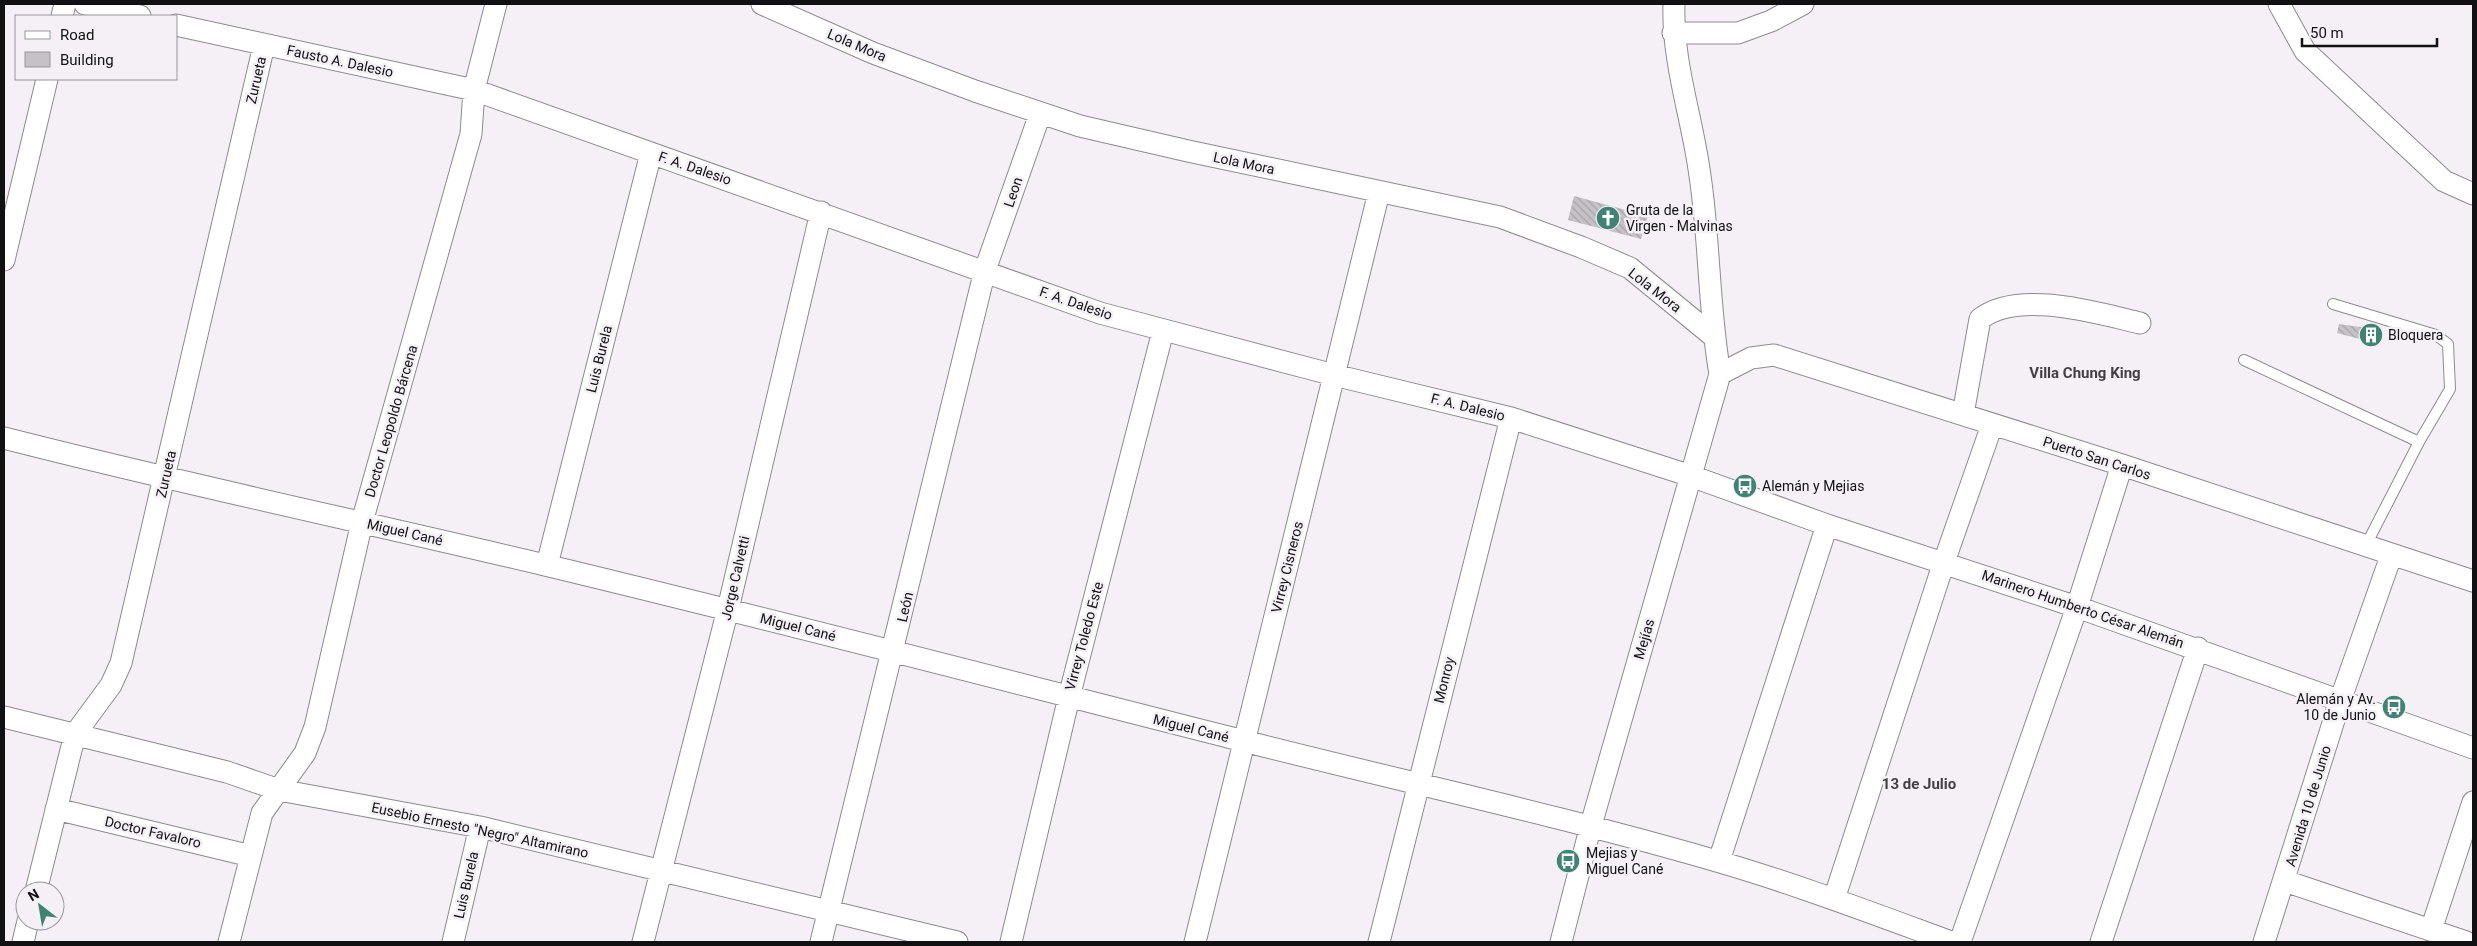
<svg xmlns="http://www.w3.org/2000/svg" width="2477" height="946" viewBox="0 0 2477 946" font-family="Roboto,sans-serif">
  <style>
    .building { fill: url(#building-back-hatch) }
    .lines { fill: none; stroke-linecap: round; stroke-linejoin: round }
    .service-casing { stroke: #8e8a8f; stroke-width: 12 }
    .minor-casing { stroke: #8e8a8f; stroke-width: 23 }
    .service { stroke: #fff; stroke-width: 10 }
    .minor { stroke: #fff; stroke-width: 21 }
    .labels { text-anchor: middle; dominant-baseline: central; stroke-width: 5; stroke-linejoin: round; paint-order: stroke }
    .street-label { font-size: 14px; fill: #111012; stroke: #f4f0f6 }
    .poi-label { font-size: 14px; fill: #111012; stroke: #f4f0f6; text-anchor: start }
    .neighbourhood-label { font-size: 15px; font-weight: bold; fill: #433f44; stroke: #f4f0f6 }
  </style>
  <defs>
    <pattern id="building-back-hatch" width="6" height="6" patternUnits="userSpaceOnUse" patternTransform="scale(1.25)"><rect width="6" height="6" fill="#c5c1c6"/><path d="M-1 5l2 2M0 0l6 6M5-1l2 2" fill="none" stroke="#a8a5a9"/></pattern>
  </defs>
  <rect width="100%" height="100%" fill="#f4f0f6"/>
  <path class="building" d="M 1574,196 L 1648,216 L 1641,239 L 1568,220 Z
    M 2339,324 L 2381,330 L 2379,344 L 2337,333 Z"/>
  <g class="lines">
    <g class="service-casing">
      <path id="service" d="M 2333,304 L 2436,335 L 2448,344 L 2450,389 L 2419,442
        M 2244,360 L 2419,442 L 2365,547"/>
    </g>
    <g class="minor-casing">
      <path id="minor" d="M 85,4 L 140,16
        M 762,4 L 873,53 L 975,91 L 1080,126 L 1188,151 L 1500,217 L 1581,247 L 1630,268 L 1713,336
        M 2279,4 L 2305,51 L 2444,181 L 2473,194
        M 62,16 L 65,4
        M 176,25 L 474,90 L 1100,313 L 1334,375 L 1511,418 L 1691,476 L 1827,525 L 2077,607 L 2473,748
        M 1673,33 L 1738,33 L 1771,21 L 1803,4
        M 4,260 L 47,79
        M 1720,374 L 1751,358 L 1774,355 L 2122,465 L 2473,581
        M 1963,414 L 1980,319 C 2018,289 2097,313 2140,323
        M 4,438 C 183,484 365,522 545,565 C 775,620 1003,680 1232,738 C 1392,779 1554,814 1713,860 C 1793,883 1872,913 1951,942
        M 547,565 L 651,153
        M 4,717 L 227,772 L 279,790 L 480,827 L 957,942
        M 56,809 L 251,856
        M 1719,861 L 1827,525
        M 2285,881 L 2466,942
        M 36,891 L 75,734 L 111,685 L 121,663 L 264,45
        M 1834,899 L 1944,562 L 1992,425
        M 2431,930 L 2473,802
        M 23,942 L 28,921
        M 229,942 L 262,813 L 305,753 L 315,727 L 362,522 L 471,134 L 474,90 L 496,4
        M 453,942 L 480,827
        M 643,942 L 728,609 L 821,212
        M 821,942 L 985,270 L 1040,114
        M 1011,942 L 1069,697 L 1163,331
        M 1195,942 L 1379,192
        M 1379,942 L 1511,418
        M 1561,942 L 1591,825 L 1720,374 C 1708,307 1710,237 1699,169 C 1691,114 1672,60 1674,4
        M 1960,942 L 2077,607 L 2122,465
        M 2101,942 L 2198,648
        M 2264,942 L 2340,701 L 2391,556"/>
    </g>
    <use href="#service" class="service"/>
    <use href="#minor" class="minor"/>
  </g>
  <defs>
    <g id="church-disc" transform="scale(1.25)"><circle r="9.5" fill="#408273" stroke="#f4f0f6"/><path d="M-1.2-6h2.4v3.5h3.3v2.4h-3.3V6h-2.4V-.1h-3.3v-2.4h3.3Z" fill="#fff"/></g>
    <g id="building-disc" transform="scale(1.25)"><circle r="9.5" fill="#408273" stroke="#f4f0f6"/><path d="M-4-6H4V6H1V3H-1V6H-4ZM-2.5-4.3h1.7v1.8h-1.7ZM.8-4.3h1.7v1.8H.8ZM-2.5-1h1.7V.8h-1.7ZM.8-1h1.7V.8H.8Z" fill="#fff"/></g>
    <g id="bus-disc" transform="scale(1.25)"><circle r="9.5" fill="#408273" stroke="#f4f0f6"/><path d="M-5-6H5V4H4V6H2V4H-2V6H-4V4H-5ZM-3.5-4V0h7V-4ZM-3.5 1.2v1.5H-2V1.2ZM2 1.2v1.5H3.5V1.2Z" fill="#fff"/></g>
  </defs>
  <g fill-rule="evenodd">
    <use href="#church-disc" x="1608" y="218"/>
    <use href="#building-disc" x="2371" y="335"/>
    <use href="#bus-disc" x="1745" y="486"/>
    <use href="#bus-disc" x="2394" y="707"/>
    <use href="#bus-disc" x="1568" y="861"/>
  </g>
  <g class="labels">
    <g class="street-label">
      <text transform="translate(857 45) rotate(23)">Lola Mora</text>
      <text transform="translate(340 61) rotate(12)">Fausto A. Dalesio</text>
      <text transform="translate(256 80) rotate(-77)">Zurueta</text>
      <text transform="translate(1244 163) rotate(12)">Lola Mora</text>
      <text transform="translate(695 168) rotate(19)">F. A. Dalesio</text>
      <text transform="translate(1013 192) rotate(-71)">Leon</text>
      <text transform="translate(1655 290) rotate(38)">Lola Mora</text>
      <text transform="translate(1076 303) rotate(19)">F. A. Dalesio</text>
      <text transform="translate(599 359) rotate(-76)">Luis Burela</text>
      <text transform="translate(1468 407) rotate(14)">F. A. Dalesio</text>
      <text transform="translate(391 421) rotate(-74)">Doctor Leopoldo Bárcena</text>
      <text transform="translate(2097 458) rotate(18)">Puerto San Carlos</text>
      <text transform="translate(166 474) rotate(-77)">Zurueta</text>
      <text transform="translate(405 532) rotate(13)">Miguel Cané</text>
      <text transform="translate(1287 567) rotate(-76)">Virrey Cisneros</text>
      <text transform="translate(735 578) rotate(-77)">Jorge Calvetti</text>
      <text transform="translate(905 607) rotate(-77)">León</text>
      <text transform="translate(2083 609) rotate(19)">Marinero Humberto César Alemán</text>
      <text transform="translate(798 627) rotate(14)">Miguel Cané</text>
      <text transform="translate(1084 636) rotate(-75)">Virrey Toledo Este</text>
      <text transform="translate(1644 639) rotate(-74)">Mejías</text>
      <text transform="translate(1444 680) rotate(-76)">Monroy</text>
      <text transform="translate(1191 728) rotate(14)">Miguel Cané</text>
      <text transform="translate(2308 806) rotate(-73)">Avenida 10 de Junio</text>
      <text transform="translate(480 830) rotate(12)">Eusebio Ernesto "Negro" Altamirano</text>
      <text transform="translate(153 832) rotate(13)">Doctor Favaloro</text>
      <text transform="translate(466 885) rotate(-77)">Luis Burela</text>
    </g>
    <g class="poi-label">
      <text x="1626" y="210">Gruta de la<tspan x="1626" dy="16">Virgen - Malvinas</tspan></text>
      <text x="2388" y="335">Bloquera</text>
      <text x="1762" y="486">Alemán y Mejias</text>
      <text x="2376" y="699" text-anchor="end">Alemán y Av.<tspan x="2376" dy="16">10 de Junio</tspan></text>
      <text x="1586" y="853">Mejias y<tspan x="1586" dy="16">Miguel Cané</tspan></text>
    </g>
    <g class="neighbourhood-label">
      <text x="2085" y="373">Villa Chung King</text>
      <text x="1919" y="784">13 de Julio</text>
    </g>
  </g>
  <rect width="2477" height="946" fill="none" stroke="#111012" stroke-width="10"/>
  <rect x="15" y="15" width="162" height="65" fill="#f4f0f6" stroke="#99969b"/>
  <rect x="25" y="31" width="25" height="8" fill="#ffffff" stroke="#99969b"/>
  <text x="60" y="40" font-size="15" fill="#111012">Road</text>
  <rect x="25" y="52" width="25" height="15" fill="#c5c1c6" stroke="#99969b"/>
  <text x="60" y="65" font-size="15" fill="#111012">Building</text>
  <g transform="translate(40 906) rotate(329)"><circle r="24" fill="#f4f0f6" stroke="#99969b"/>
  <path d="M0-4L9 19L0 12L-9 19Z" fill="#408273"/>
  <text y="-8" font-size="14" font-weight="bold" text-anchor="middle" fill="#111012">N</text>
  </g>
  <path d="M2302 38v8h135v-8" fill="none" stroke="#111012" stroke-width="2.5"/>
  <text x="2310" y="38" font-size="15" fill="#111012" stroke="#f4f0f6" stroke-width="4" paint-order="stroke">50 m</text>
</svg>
